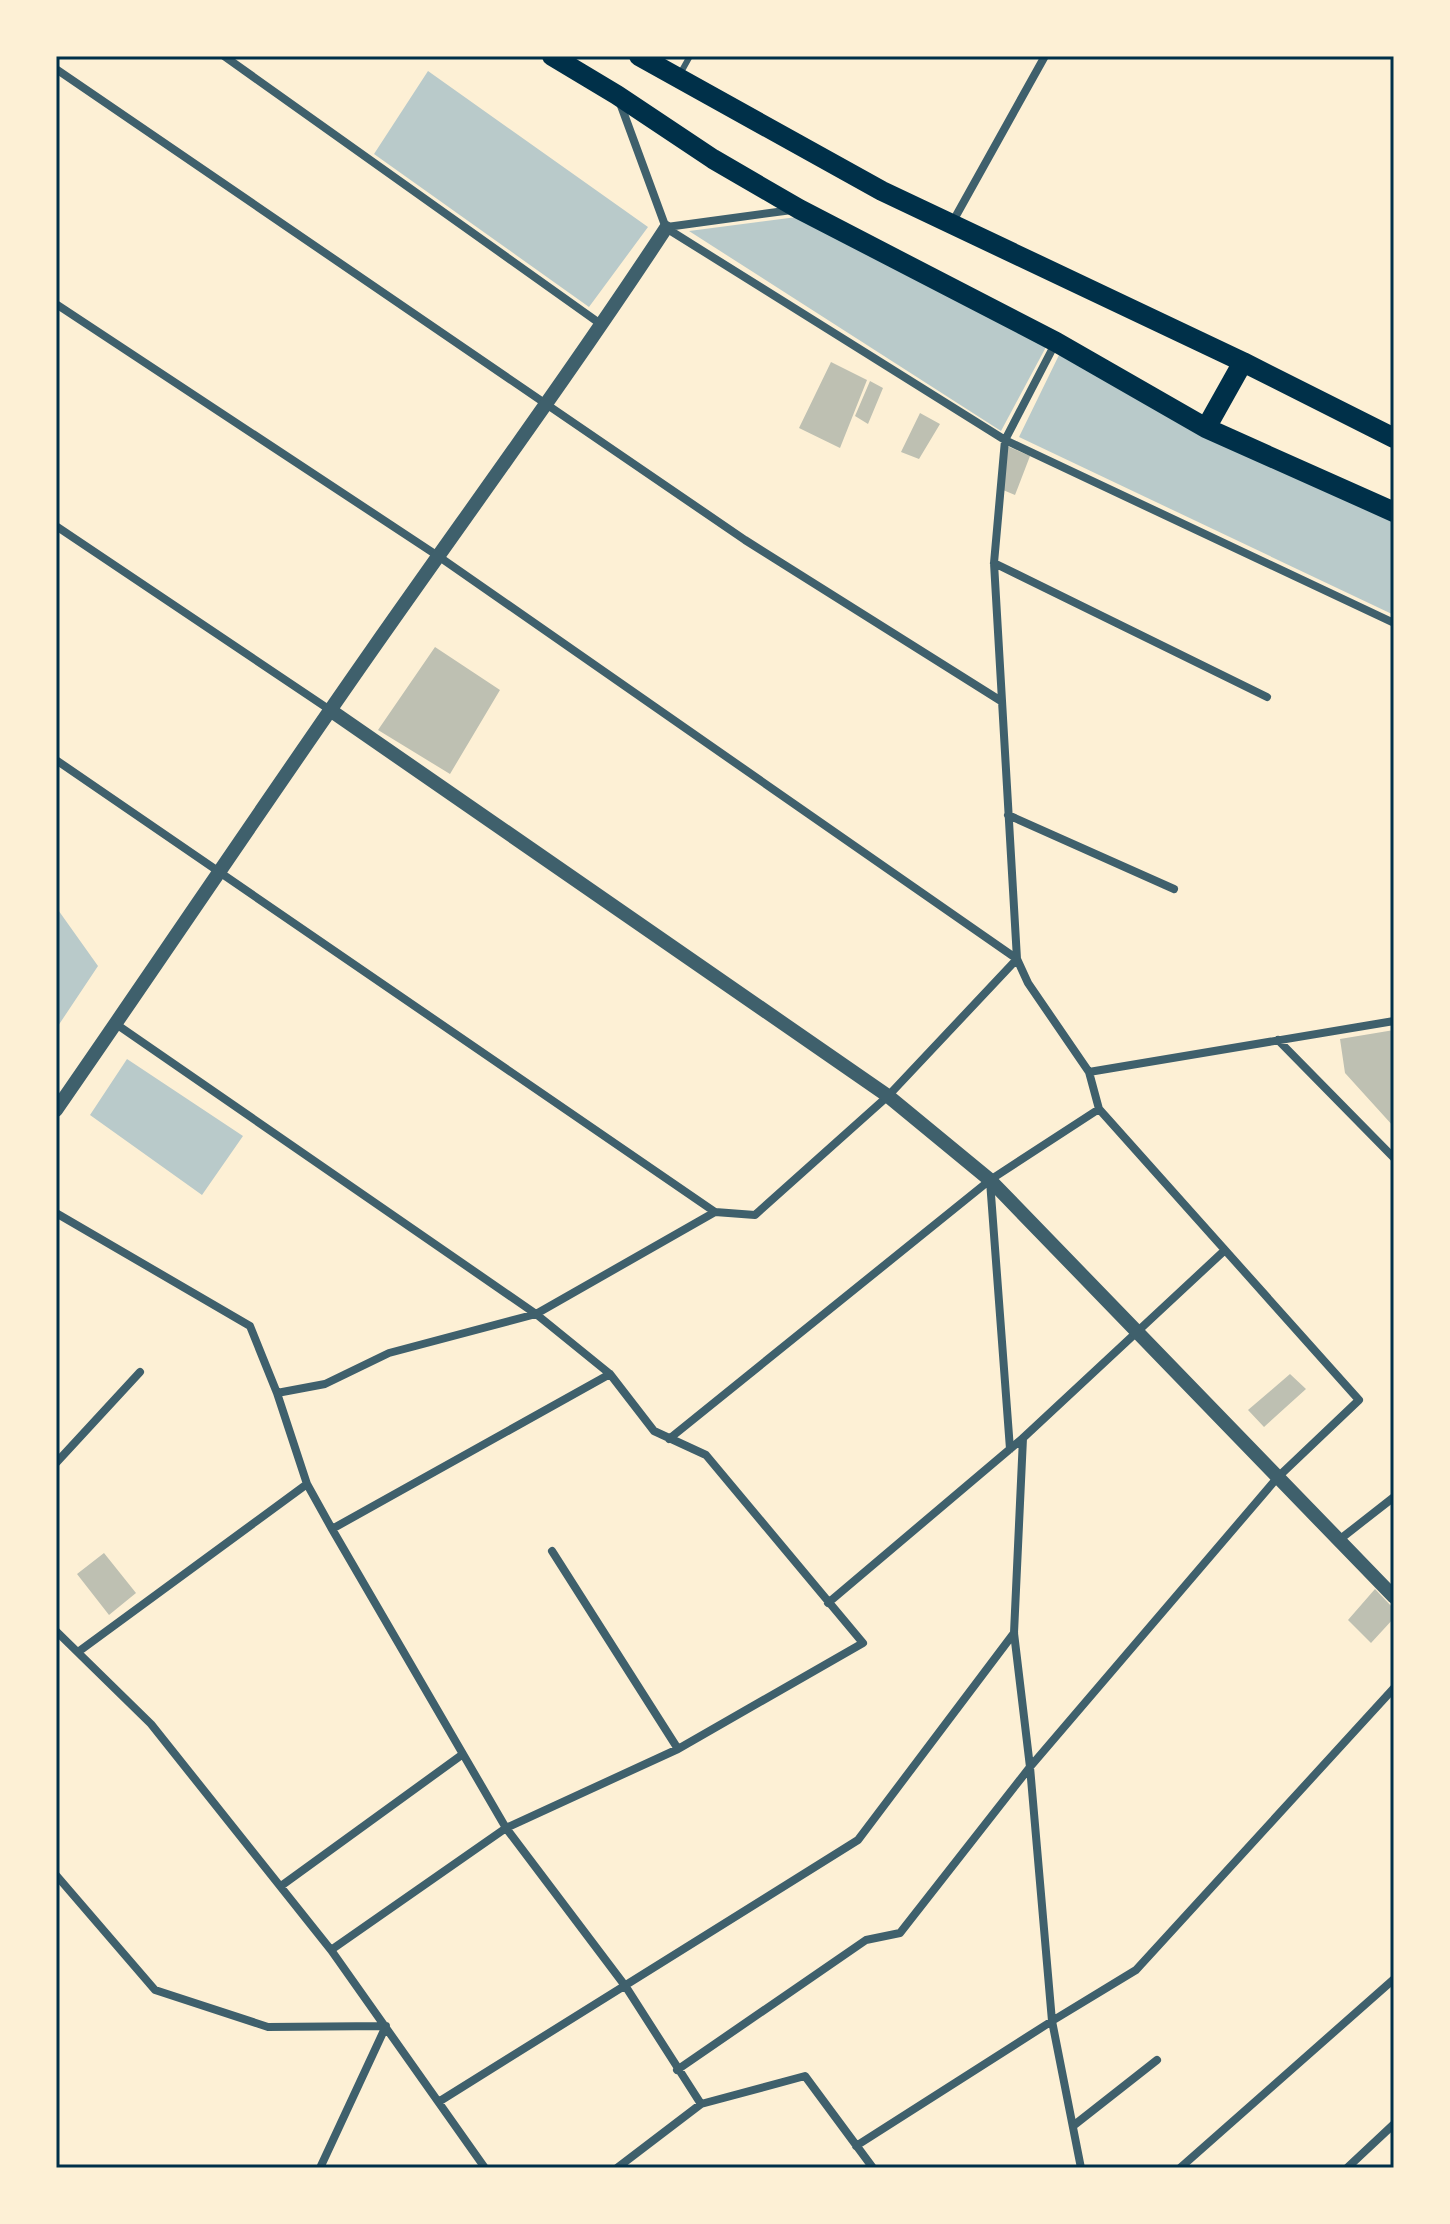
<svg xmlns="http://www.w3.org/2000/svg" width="1450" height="2224" viewBox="0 0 1450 2224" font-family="'Varela Round',sans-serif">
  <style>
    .green { fill: #b9caca }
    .building { fill: #bec0b2 }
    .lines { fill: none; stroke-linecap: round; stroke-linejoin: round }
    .service { stroke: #3f606c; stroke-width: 6 }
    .minor { stroke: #3f606c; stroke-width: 8 }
    .tertiary { stroke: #3f606c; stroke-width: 14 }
    .trunk { stroke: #003049; stroke-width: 20 }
    .neatline { fill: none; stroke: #003049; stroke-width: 3 }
  </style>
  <rect width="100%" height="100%" fill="#fdf0d5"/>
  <path class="green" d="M 428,71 L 648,227 L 589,307 L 374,154 Z
    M 797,217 L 1046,347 L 1001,431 L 689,231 Z
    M 1060,353 L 1394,521 L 1394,615 L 1019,437 Z
    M 56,907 L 98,966 L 56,1029 Z
    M 127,1059 L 243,1136 L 202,1195 L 90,1115 Z"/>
  <path class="building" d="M 831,362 L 867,380 L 840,448 L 799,428 Z
    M 870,381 L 883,388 L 868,424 L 855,416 Z
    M 920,413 L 940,424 L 919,459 L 901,452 Z
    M 1007,446 L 1030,456 L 1015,495 L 1003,490 Z
    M 435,647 L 500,690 L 450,774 L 378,730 Z
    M 1394,1030 L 1394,1127 L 1345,1073 L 1340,1039 Z
    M 1290,1374 L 1306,1389 L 1264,1427 L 1248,1410 Z
    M 104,1553 L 136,1593 L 109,1615 L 77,1574 Z
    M 1375,1589 L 1394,1609 L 1394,1618 L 1371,1643 L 1348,1620 Z"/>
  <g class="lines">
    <path class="service" d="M 680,74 L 690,56"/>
    <path class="minor" d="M 224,56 L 602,325
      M 56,69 L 745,540 L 1001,701
      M 620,103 L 666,228
      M 952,223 L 1045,56
      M 667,227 L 792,210
      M 666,228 L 1005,440 L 1394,623
      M 56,304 L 438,556 L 1017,959 L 888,1096 L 755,1215 L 715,1212 L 56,760
      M 56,526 L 330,710
      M 994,563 L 1267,697
      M 1008,815 L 1174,889
      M 116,1024 L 536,1314 L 610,1374 L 654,1431 L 706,1455 L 863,1643 L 678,1749 L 506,1828 L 331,1950
      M 1278,1040 L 1394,1158
      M 1089,1072 L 1394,1021
      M 990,1181 L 1010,1449
      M 56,1213 L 250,1326 L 277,1393 L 307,1484 L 332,1529 L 506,1828 L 626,1987 L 701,2104
      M 277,1393 L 325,1384 L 389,1353 L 536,1314 L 715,1212
      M 1023,1438 L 1014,1633 L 1030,1767 L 1052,2021 L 1081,2168
      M 669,1439 L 990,1180 L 1099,1109
      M 56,1463 L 140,1372
      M 332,1529 L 610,1374
      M 1339,1540 L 1394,1497
      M 552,1551 L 678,1749
      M 828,1603 L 1023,1438 L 1225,1250
      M 56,1631 L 151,1724 L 331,1950 L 485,2168
      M 78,1652 L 307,1484
      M 56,1875 L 155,1990 L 268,2027 L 386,2026 L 320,2168
      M 281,1886 L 463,1754
      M 677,2070 L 866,1940 L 900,1933 L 1030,1767 L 1278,1477 L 1359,1400 L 1099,1109 L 1089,1072 L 1028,983 L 1017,959 L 994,563 L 1005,440 L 1056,342
      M 440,2101 L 858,1840 L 1014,1633
      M 1073,2126 L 1157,2060
      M 856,2146 L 1052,2021 L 1136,1970 L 1394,1688
      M 617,2168 L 701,2104 L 805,2076 L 873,2168
      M 1180,2168 L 1394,1979
      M 1347,2168 L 1394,2124"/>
    <path class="tertiary" d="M 330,710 L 888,1096 L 990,1180 L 1394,1597
      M 56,1110 C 162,957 265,803 372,650 C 470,510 572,371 666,228"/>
    <path class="trunk" d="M 552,56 L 617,95 L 713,159 L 799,209 L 1056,342 L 1206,428 L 1394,512
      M 639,56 L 882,191 L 1243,362 L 1394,438
      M 1206,428 L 1243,362"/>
  </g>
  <rect width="1450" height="2224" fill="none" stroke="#fdf0d5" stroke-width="116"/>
  <rect x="58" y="58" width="1334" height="2108" class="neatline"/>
</svg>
